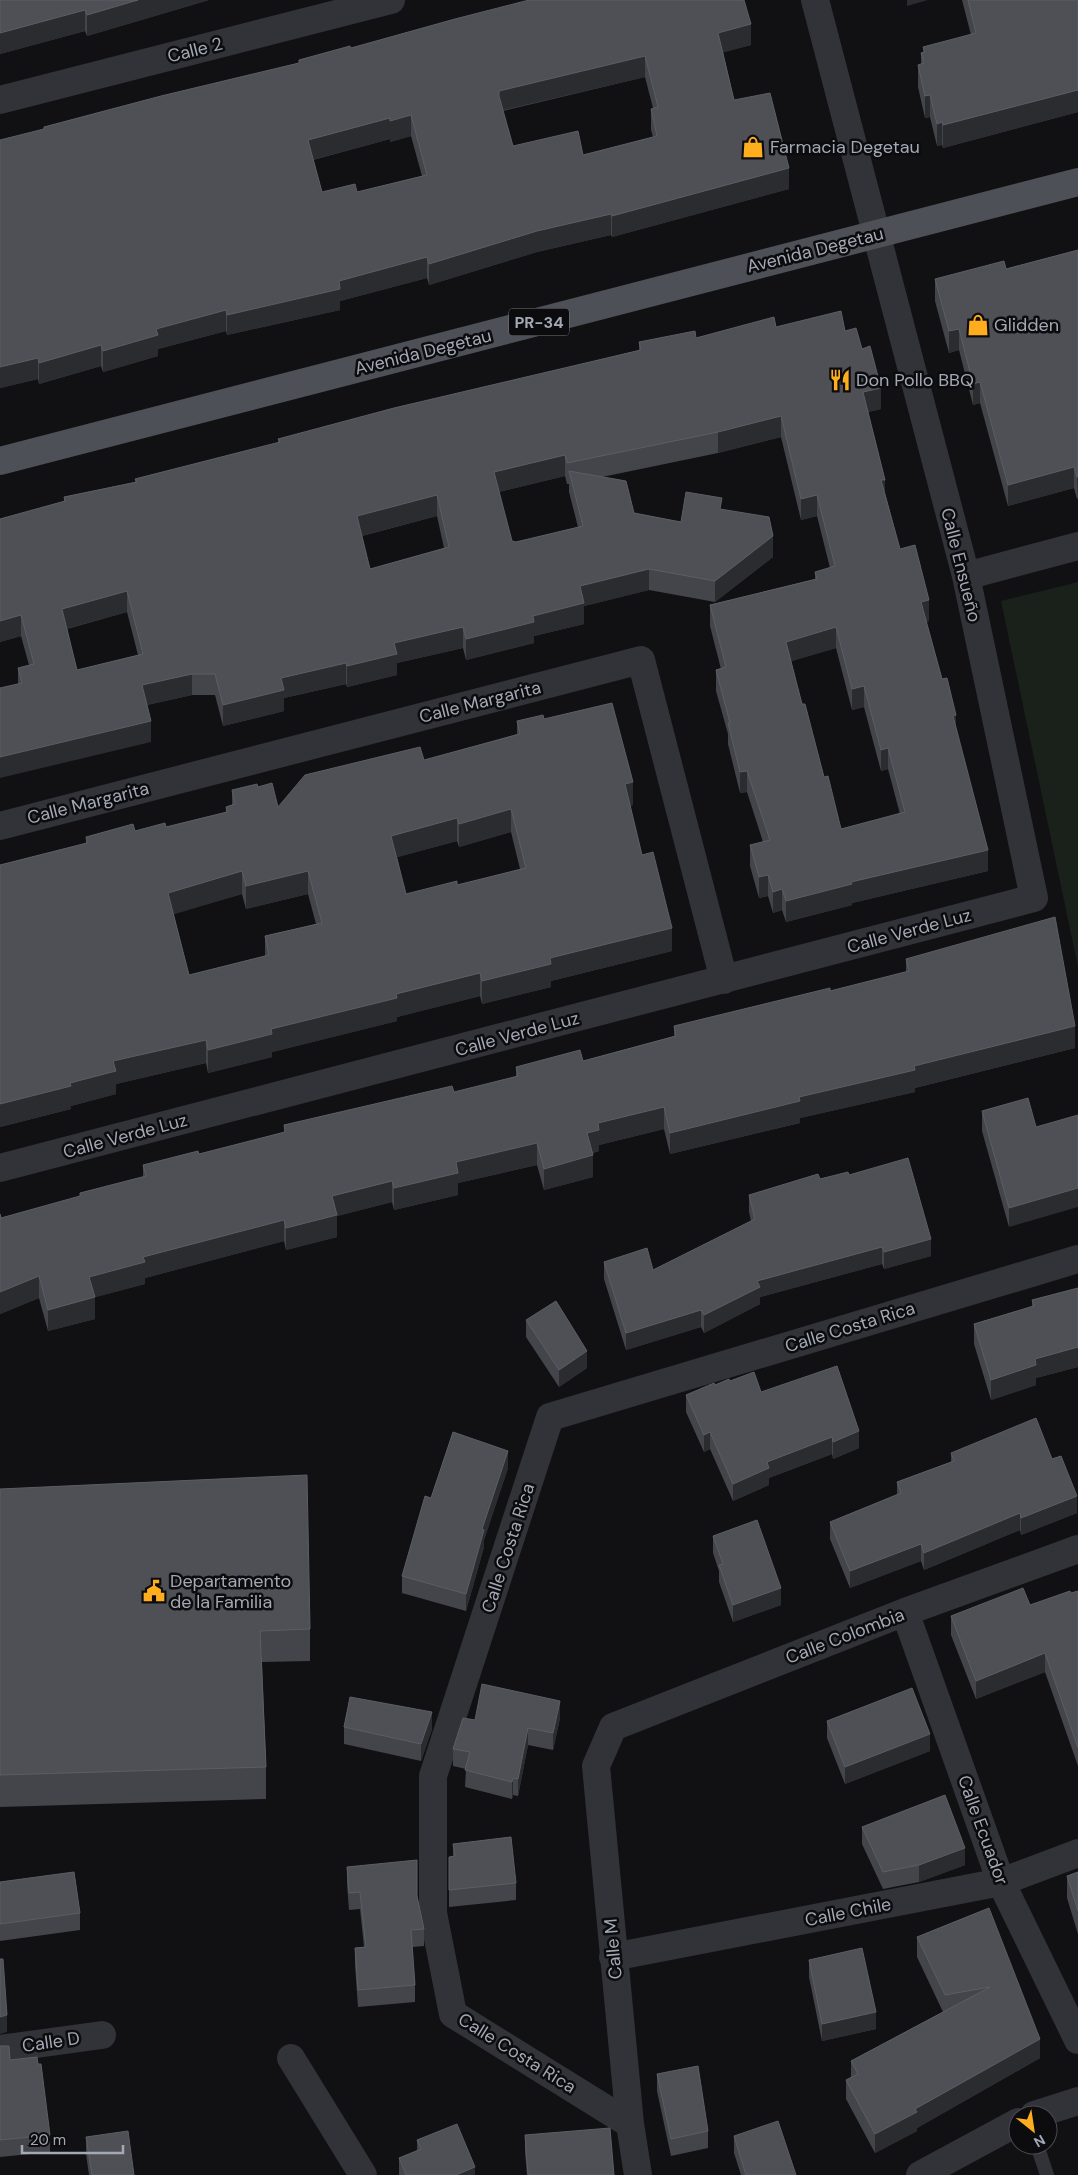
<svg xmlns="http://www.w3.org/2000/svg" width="1078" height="2175" viewBox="0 0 1078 2175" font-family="'DM Sans',sans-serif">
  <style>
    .green { fill: #19211a }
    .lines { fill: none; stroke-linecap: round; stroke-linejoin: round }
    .lane { stroke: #323338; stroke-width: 14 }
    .street { stroke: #323338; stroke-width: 28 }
    .primary { stroke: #4e5058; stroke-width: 28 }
    .wall { fill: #44454b; fill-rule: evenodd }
    .shaded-wall { fill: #2b2c30 }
    .building { fill: #4e5056; stroke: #5b5e65; fill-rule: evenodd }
    .labels { text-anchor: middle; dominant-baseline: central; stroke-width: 5; stroke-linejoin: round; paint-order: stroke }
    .shield { fill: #0c0c0e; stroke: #757983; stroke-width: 1 }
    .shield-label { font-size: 16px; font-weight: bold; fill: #a2a8b5 }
    .street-label { font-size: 18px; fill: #a2a8b5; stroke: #0c0c0e }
    .poi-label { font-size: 18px; fill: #a2a8b5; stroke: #0c0c0e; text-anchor: start }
  </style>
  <rect width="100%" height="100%" fill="#111113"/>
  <path class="green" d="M 1078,582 L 1078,967 L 1001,601 Z"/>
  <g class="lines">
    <path class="lane" d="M 1037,2145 L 1047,2175"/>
    <path class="street" d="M 0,100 L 391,0
      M 966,576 L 1078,546
      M 0,826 L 641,660 L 724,980
      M 0,1168 L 1034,898 L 966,576 L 815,0
      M 905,1612 L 1001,1882 L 1078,2040
      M 613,1957 L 1001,1882 L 1078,1853
      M 0,2049 L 102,2035
      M 291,2058 L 363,2175
      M 1034,2115 L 1078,2101
      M 630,2124 L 453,2014 L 433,1913 L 433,1776 L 550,1417 L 1078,1259
      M 638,2175 L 630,2124 L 596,1766 L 613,1727 L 905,1612 L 1078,1549
      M 920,2175 L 1018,2122"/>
    <path class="primary" d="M 0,461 L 1078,182"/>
  </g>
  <path class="wall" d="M 0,0 L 209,0 L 87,36 L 85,31 L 0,54 Z
    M 962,0 L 1078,0 L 1078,112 L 943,148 L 942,145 L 937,146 L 930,117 L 925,118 L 918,87 L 918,65 L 921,64 L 921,53 L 923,52 L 923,47 L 971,35 Z
    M 751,45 L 723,52 L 734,100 L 789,189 L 612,237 L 611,235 L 537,252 L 429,285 L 427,278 L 340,301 L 340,310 L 227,335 L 226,331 L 158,349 L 158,356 L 103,372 L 101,366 L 39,384 L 38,379 L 0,388 L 44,127 L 299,63 L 299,60 L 351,48 ZM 645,77 L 653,108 L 651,109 L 651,130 L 653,137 L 583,155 L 513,146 L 503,111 ZM 411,136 L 422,176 L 357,192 L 322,192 L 313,160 L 390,139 L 390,142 Z
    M 1078,234 L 1078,498 L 1077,499 L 1074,488 L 1008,506 L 980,403 L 973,405 L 959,350 L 949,353 L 935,301 L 935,279 L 1006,269 L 1078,250 Z
    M 776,327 L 845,331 L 862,349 L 881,409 L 868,412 L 885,493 L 900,549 L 929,621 L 926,622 L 956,728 L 988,871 L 852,903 L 852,905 L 786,922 L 782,910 L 773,913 L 768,896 L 759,898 L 750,866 L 750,845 L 763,842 L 747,792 L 740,793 L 728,744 L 728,734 L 716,691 L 716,670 L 721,669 L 710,626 L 710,605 L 815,579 L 815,572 L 830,568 L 817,516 L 801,520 L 781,437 L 718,453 L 602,477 L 634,513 L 681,522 L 722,509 L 773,557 L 715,602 L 649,590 L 584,606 L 584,624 L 534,636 L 534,643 L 466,660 L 463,648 L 397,663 L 397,675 L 347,687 L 346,684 L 284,698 L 284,711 L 223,726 L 215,695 L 192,695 L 147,705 L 151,742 L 18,684 L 18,668 L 29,665 L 21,636 L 0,642 L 0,519 L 64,502 L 64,497 L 135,482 L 135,479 L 278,443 L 278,439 L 639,350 L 639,342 L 696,338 ZM 565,476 L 567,484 L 569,484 L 569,492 L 578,527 L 516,542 L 512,541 L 499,492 ZM 437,516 L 444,548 L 370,569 L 362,536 ZM 127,612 L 138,655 L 77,670 L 67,629 ZM 836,648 L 852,710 L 864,707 L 881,771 L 888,769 L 900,814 L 841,829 L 824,777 L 802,704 L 791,661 Z
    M 544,719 L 633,805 L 630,806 L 642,855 L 672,951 L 551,981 L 551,987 L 482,1004 L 480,996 L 397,1017 L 397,1021 L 272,1052 L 272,1057 L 208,1073 L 206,1063 L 116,1084 L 116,1094 L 71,1106 L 71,1109 L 0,1127 L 0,865 L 86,843 L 86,837 L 166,827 L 226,812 L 226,807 L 232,805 L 232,790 L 258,787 L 278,807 L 424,760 L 517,734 L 517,721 ZM 511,832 L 520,869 L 457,885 L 406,894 L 397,857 L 457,841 L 459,847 ZM 242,894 L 246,909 L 308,894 L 316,924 L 265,936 L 265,956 L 189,975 L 173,914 Z
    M 906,959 L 1075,1048 L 915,1088 L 915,1092 L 800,1118 L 800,1123 L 670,1154 L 664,1129 L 599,1145 L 599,1151 L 593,1153 L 593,1177 L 544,1190 L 537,1165 L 458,1183 L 458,1195 L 394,1210 L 392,1202 L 337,1216 L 337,1237 L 286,1250 L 284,1241 L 145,1278 L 145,1284 L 95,1297 L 95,1319 L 48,1331 L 39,1298 L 0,1314 L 0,1214 L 1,1218 L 80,1197 L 80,1193 L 143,1177 L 143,1165 L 199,1154 L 284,1132 L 284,1125 L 454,1092 L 516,1077 L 516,1067 L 583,1061 L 674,1036 L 674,1026 L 830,991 L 906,972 Z
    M 982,1111 L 1036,1127 L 1009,1227 L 982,1131 Z
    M 849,1175 L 931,1256 L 884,1269 L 882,1264 L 760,1297 L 760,1304 L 704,1333 L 701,1327 L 626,1350 L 604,1279 L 604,1262 L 653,1270 L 751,1221 L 749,1212 L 749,1195 L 820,1179 Z
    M 1078,1288 L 1078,1367 L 1036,1378 L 1036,1385 L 991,1400 L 974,1344 L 974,1324 L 1032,1306 L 1032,1300 Z
    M 526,1320 L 587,1368 L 559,1387 L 526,1337 Z
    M 730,1381 L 761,1392 L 859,1448 L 833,1459 L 832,1454 L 769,1478 L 769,1485 L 733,1501 L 710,1449 L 704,1452 L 686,1412 L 686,1395 L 715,1385 Z
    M 951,1453 L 1052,1459 L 1077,1513 L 1021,1535 L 1020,1530 L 924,1570 L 921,1561 L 850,1588 L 830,1539 L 830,1522 L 897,1495 L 897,1482 L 951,1462 Z
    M 508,1468 L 484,1540 L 484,1547 L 466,1611 L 402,1593 L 402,1576 L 431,1498 Z
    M 0,1489 L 310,1629 L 310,1661 L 262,1662 L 266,1767 L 266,1799 L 0,1807 Z
    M 713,1536 L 781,1605 L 733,1622 L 719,1582 L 719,1571 L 713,1553 Z
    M 1078,1591 L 1078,1766 L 1045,1672 L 976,1699 L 951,1635 L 951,1616 L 1030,1605 Z
    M 560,1718 L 553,1750 L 528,1745 L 518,1796 L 513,1795 L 512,1799 L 465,1787 L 466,1769 L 453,1766 L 453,1749 L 475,1720 Z
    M 827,1721 L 930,1751 L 845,1784 L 827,1738 Z
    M 344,1727 L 432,1729 L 421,1761 L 344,1744 Z
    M 862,1827 L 965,1865 L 919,1882 L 883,1889 L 862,1844 Z
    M 453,1844 L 516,1883 L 516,1900 L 449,1907 L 449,1857 L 453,1856 Z
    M 347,1867 L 417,1896 L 424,1929 L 424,1946 L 412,1947 L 415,1985 L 415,2002 L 358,2007 L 355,1965 L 355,1948 L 364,1947 L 360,1909 L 349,1910 L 347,1884 Z
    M 1078,1872 L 1078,1934 L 1067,1898 L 1067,1876 Z
    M 0,1882 L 80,1913 L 80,1930 L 0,1941 Z
    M 989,1908 L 1040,2058 L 917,2128 L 917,2131 L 875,2153 L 846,2099 L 846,2080 L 851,2077 L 851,2061 L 943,2012 L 917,1957 L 917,1937 Z
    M 809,1960 L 876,2029 L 822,2041 L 809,1977 Z
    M 0,2046 L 10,2060 L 50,2135 L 50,2152 L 0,2157 Z
    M 657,2074 L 708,2131 L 708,2148 L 671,2156 L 657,2091 Z
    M 525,2135 L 614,2175 L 527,2175 L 525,2152 Z
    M 734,2136 L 796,2175 L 741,2175 L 734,2153 Z
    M 86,2137 L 134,2175 L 89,2175 L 86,2154 Z
    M 417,2140 L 475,2175 L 399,2175 L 399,2158 L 417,2151 Z"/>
  <path class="shaded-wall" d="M 138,0 L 209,0 L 87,36 L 87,15 Z
    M 907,0 L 928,0 L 907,6 Z
    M 85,10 L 85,31 L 0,54 L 0,33 Z
    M 751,24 L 751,45 L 718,54 L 718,33 Z
    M 645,56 L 645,77 L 499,111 L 499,117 L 499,91 Z
    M 1078,90 L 1078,112 L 943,148 L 943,125 Z
    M 930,95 L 930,117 L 925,118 L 925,96 Z
    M 411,115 L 411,136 L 390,142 L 390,121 Z
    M 390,118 L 390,139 L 308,161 L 308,140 Z
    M 942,122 L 942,145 L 937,146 L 937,124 Z
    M 789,168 L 789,189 L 612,237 L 612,216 Z
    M 611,214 L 611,235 L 537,252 L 429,285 L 429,264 L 537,231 Z
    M 427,257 L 427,278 L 340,301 L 340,310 L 227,335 L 227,315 L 339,281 Z
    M 226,310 L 226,331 L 158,349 L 158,356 L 103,372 L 103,351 L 156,329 Z
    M 959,329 L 959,350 L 949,353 L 949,331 Z
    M 101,345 L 101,366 L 39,384 L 39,363 Z
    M 38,358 L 38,379 L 0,388 L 0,367 Z
    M 980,382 L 980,403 L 973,405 L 973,384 Z
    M 881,388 L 881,409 L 863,413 L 863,392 Z
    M 781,416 L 781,437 L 718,453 L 718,432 Z
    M 565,455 L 565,476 L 494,493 L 494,472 Z
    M 1074,467 L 1074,488 L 1008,506 L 1008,485 Z
    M 1077,477 L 1078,477 L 1077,499 Z
    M 881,480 L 885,480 L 885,501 Z
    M 437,495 L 437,516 L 357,537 L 357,516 Z
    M 817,495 L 817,516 L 801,520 L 801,499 Z
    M 773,536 L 773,557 L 715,602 L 715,581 Z
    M 649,569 L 649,590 L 584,606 L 584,624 L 534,636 L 534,643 L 466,660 L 466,639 L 533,616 L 580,586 Z
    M 127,591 L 127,612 L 62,630 L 62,609 Z
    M 929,600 L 929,621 L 921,623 L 921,602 Z
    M 21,615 L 21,636 L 0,642 L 0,621 Z
    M 463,627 L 463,648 L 397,663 L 397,675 L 347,687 L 347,666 L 394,643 Z
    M 836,627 L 836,648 L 786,663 L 786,642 Z
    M 346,663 L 346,684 L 284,698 L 284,711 L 223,726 L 223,705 L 281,678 Z
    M 192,674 L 192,695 L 142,706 L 142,685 Z
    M 864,686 L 864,707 L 852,710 L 852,689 Z
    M 956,715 L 956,736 L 953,716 Z
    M 151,721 L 151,742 L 0,778 L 0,757 Z
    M 888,748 L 888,769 L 881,771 L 881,750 Z
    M 747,771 L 747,792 L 740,793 L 740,772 Z
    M 633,782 L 633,805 L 625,807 L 625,784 Z
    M 511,809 L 511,832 L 459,847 L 459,824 Z
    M 457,818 L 457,841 L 391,859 L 391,836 Z
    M 988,850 L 988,871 L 852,903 L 852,905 L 786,922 L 786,901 L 851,882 Z
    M 242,871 L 242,894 L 168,916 L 168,893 Z
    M 308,871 L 308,894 L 246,909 L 246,886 Z
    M 768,875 L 768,896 L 759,898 L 759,877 Z
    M 782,889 L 782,910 L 773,913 L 773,892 Z
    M 672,928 L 672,951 L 551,981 L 551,987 L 482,1004 L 482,981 L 550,958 Z
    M 480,973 L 480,996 L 397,1017 L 397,1021 L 272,1052 L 272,1057 L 208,1073 L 208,1050 L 271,1029 L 396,994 Z
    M 1075,1026 L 1075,1048 L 915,1088 L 915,1092 L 800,1118 L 800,1123 L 670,1154 L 670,1133 L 799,1097 L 914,1066 Z
    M 206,1040 L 206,1063 L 116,1084 L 116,1094 L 71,1106 L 71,1109 L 0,1127 L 0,1104 L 70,1083 L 113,1061 Z
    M 664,1107 L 664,1129 L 599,1145 L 599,1151 L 587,1154 L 587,1133 L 598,1123 Z
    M 537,1143 L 537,1165 L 458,1183 L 458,1195 L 394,1210 L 394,1188 L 456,1162 Z
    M 593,1155 L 593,1177 L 544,1190 L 544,1169 Z
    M 392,1181 L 392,1202 L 337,1216 L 337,1237 L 286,1250 L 286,1228 L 332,1196 Z
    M 1078,1188 L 1078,1207 L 1009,1227 L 1009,1208 Z
    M 284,1220 L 284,1241 L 145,1278 L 145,1284 L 89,1299 L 89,1277 L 143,1257 Z
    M 931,1239 L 931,1256 L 884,1269 L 884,1252 Z
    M 882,1247 L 882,1264 L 760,1297 L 760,1304 L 704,1333 L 704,1315 L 757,1281 Z
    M 39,1276 L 39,1298 L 0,1314 L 0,1292 Z
    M 95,1297 L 95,1319 L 48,1331 L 48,1310 Z
    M 701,1310 L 701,1327 L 626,1350 L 626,1333 Z
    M 1078,1347 L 1078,1367 L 1036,1378 L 1036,1385 L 991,1400 L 991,1380 L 1035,1359 Z
    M 587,1351 L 587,1368 L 559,1387 L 559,1370 Z
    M 859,1431 L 859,1448 L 833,1459 L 833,1442 Z
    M 710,1432 L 710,1449 L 704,1452 L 704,1435 Z
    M 832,1437 L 832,1454 L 769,1478 L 769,1485 L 733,1501 L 733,1484 L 767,1462 Z
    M 508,1451 L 508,1468 L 484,1540 L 484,1547 L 466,1611 L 466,1594 L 482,1529 Z
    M 1077,1496 L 1077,1513 L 1021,1535 L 1021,1518 Z
    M 1020,1513 L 1020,1530 L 924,1570 L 924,1553 Z
    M 921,1544 L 921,1561 L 850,1588 L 850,1571 Z
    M 781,1588 L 781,1605 L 733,1622 L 733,1605 Z
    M 1045,1653 L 1045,1672 L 976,1699 L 976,1681 Z
    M 560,1701 L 560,1718 L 553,1750 L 553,1733 Z
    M 432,1712 L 432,1729 L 421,1761 L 421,1744 Z
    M 528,1728 L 528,1745 L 518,1796 L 518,1779 Z
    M 930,1734 L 930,1751 L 845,1784 L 845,1767 Z
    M 513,1778 L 513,1795 L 512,1799 L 512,1782 Z
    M 965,1848 L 965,1865 L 919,1882 L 919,1865 Z
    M 876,2012 L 876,2029 L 822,2041 L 822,2024 Z
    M 7,2015 L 7,2032 L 0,2034 L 0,2017 Z
    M 1040,2039 L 1040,2058 L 917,2128 L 917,2131 L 875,2153 L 875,2134 L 915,2109 Z
    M 475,2167 L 475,2175 L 456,2175 Z"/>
  <path class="building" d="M 0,0 L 138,0 L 87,15 L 85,10 L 0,33 Z
    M 529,0 L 744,0 L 751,24 L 718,33 L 734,100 L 770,93 L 789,168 L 612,216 L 611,214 L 537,231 L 429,264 L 427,257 L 339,281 L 340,289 L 227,315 L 226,310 L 156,329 L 158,335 L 103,351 L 101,345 L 39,363 L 38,358 L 0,367 L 0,140 L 44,129 L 44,127 L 161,96 L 299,63 L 299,60 L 350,46 L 351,48 L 455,19 ZM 645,56 L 658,107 L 651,109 L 657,136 L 583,155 L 578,131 L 513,146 L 499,96 L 499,91 ZM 411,115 L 427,175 L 357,192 L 355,184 L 322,192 L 308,140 L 390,118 L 390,121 Z
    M 968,0 L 1078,0 L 1078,90 L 943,125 L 942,122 L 937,124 L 930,95 L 925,96 L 918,65 L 924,63 L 921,53 L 925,52 L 923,47 L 976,33 Z
    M 1078,250 L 1078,477 L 1077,477 L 1074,467 L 1008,485 L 980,382 L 973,384 L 959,329 L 949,331 L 935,279 L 1004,261 L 1006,269 Z
    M 841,311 L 845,331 L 856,328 L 862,349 L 870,346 L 881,388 L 863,392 L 885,480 L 881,480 L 900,549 L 915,545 L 929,600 L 921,602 L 942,679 L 947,678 L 956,715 L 953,716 L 988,850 L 851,882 L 852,884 L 786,901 L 782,889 L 773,892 L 768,875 L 759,877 L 750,845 L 770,840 L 747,771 L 740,772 L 728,723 L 730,723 L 716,670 L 726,667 L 710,605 L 817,579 L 815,572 L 835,566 L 817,495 L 801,499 L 781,416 L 718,432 L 567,463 L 565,455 L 494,472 L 512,541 L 516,542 L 583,526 L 569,471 L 626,481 L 634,513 L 681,522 L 686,492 L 722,498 L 720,509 L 769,517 L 773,536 L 715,581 L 649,569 L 580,586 L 584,603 L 533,616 L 534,622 L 466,639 L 463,627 L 394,643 L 397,654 L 347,666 L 346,663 L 281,678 L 284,690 L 223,705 L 215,674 L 192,674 L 142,685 L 151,721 L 0,757 L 0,688 L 22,683 L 18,668 L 34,664 L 21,615 L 0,621 L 0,519 L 65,501 L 64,497 L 137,482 L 135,479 L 280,442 L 278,439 L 394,408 L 641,350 L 639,342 L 695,331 L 696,338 L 774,317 L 776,327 ZM 437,495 L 449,547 L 370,569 L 357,516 ZM 127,591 L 143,654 L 77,670 L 62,609 ZM 836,627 L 852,689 L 864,686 L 881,750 L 888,748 L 905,812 L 841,829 L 828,776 L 824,777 L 805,704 L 802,704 L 786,642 Z
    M 612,703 L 633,782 L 625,784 L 642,855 L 653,852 L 672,928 L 550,958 L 551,964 L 482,981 L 480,973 L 396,994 L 397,998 L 271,1029 L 272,1034 L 208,1050 L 206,1040 L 113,1061 L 116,1071 L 70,1083 L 71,1086 L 0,1104 L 0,865 L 87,843 L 86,837 L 133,824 L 135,831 L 165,823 L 166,827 L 227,812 L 226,807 L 235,804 L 232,790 L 257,784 L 258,787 L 272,783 L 278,807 L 305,775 L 420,747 L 424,760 L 520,734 L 517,721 L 543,715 L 544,719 ZM 511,809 L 526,868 L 457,885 L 457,881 L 406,894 L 391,836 L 457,818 L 459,824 ZM 242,871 L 246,886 L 308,871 L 322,923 L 265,936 L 269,955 L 189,975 L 168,893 Z
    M 1055,917 L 1075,1026 L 914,1066 L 915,1070 L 799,1097 L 800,1101 L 670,1133 L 664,1107 L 598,1123 L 599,1130 L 587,1133 L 593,1155 L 544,1169 L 537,1143 L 456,1162 L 458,1173 L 394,1188 L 392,1181 L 332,1196 L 337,1215 L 286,1228 L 284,1220 L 143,1257 L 145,1262 L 89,1277 L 95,1297 L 48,1310 L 39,1276 L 0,1292 L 0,1214 L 1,1218 L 80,1196 L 80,1193 L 146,1176 L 143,1165 L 198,1151 L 199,1154 L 285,1132 L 284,1125 L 452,1086 L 454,1092 L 518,1076 L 516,1067 L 580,1050 L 583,1061 L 676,1036 L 674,1026 L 830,988 L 830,991 L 909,971 L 906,959 Z
    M 1028,1098 L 1036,1127 L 1078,1115 L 1078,1188 L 1009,1208 L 982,1111 Z
    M 908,1158 L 931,1239 L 884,1252 L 882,1247 L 757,1281 L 760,1287 L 704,1315 L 701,1310 L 626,1333 L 604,1262 L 647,1248 L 653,1270 L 755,1219 L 749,1195 L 818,1174 L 820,1179 L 848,1172 L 849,1175 Z
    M 1078,1288 L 1078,1347 L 1035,1359 L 1036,1365 L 991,1380 L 974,1324 L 1034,1306 L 1032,1300 Z
    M 556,1301 L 587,1351 L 559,1370 L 526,1320 Z
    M 837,1366 L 859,1431 L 833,1442 L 832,1437 L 767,1462 L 769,1468 L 733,1484 L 710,1432 L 704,1435 L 686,1395 L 714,1383 L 715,1385 L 729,1379 L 730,1381 L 754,1372 L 761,1392 Z
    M 1036,1418 L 1052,1459 L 1061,1456 L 1077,1496 L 1021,1518 L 1020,1513 L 924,1553 L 921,1544 L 850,1571 L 830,1522 L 901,1493 L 897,1482 L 954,1461 L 951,1453 Z
    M 453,1432 L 508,1451 L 482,1529 L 484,1530 L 466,1594 L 402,1576 L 425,1496 L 431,1498 Z
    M 307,1475 L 310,1629 L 260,1631 L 266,1767 L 0,1775 L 0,1489 Z
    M 757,1520 L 781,1588 L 733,1605 L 719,1565 L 723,1564 L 713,1536 Z
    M 1023,1588 L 1030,1605 L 1070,1591 L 1071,1593 L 1078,1591 L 1078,1748 L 1045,1653 L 976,1681 L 951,1616 Z
    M 482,1684 L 560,1701 L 553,1733 L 528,1728 L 518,1779 L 513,1778 L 512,1782 L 465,1770 L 470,1752 L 453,1749 L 463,1718 L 475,1720 Z
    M 912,1688 L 930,1734 L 845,1767 L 827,1721 Z
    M 350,1697 L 432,1712 L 421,1744 L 344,1727 Z
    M 945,1795 L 965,1848 L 919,1865 L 883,1872 L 862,1827 Z
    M 511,1837 L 516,1883 L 449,1890 L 449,1857 L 455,1856 L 453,1844 Z
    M 417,1860 L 417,1896 L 424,1929 L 411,1930 L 415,1985 L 358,1990 L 355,1948 L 366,1947 L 360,1892 L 349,1893 L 347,1867 Z
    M 74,1872 L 80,1913 L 0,1924 L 0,1882 Z
    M 1078,1872 L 1078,1911 L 1067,1876 Z
    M 989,1908 L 1040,2039 L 915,2109 L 917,2112 L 875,2134 L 846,2080 L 858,2074 L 851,2061 L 990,1987 L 945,1995 L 917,1937 Z
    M 862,1948 L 876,2012 L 822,2024 L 809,1960 Z
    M 0,1959 L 3,1959 L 7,2015 L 0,2017 Z
    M 0,2046 L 9,2046 L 10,2060 L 37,2057 L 38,2064 L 41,2064 L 50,2135 L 0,2140 Z
    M 698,2066 L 708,2131 L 671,2139 L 657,2074 Z
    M 778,2121 L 796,2175 L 746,2175 L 734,2136 Z
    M 457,2124 L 475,2167 L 456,2175 L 406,2175 L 399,2158 L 421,2149 L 417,2140 Z
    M 610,2128 L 614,2175 L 528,2175 L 525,2135 Z
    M 128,2131 L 134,2175 L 92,2175 L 86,2137 Z"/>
  <defs>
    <g id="shop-bare" transform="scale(1.725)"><path d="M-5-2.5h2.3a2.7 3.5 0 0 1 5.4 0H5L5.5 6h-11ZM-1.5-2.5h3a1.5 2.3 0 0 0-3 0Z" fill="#fead1e" stroke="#0c0c0e" stroke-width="2.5" paint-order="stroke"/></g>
    <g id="restaurant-bare" transform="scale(1.725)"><path d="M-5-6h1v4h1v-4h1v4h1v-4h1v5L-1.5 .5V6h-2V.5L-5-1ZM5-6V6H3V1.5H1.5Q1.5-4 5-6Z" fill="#fead1e" stroke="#0c0c0e" stroke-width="2.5" paint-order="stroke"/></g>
    <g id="civic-bare" transform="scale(1.725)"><path d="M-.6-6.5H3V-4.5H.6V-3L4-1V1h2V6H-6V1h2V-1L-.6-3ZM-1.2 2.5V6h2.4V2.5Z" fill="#fead1e" stroke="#0c0c0e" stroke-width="2.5" paint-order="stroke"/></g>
  </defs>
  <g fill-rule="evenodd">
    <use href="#shop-bare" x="753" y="147"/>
    <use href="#shop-bare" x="978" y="325"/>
    <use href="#restaurant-bare" x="840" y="380"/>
    <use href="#civic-bare" x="154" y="1591"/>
  </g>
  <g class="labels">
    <rect class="shield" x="509" y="308.5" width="60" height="27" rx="4"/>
    <g class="shield-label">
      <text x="539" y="322">PR-34</text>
    </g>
    <g class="street-label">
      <text transform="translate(195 50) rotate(-14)">Calle 2</text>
      <text transform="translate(815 250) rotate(-14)">Avenida Degetau</text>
      <text transform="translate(423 352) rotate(-14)">Avenida Degetau</text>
      <text transform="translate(961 565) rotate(76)">Calle Ensueño</text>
      <text transform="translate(480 702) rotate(-14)">Calle Margarita</text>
      <text transform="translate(88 803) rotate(-14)">Calle Margarita</text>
      <text transform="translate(909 931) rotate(-15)">Calle Verde Luz</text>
      <text transform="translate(517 1034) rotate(-15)">Calle Verde Luz</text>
      <text transform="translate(125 1136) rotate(-15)">Calle Verde Luz</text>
      <text transform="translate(850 1327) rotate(-17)">Calle Costa Rica</text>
      <text transform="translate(508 1548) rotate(-72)">Calle Costa Rica</text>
      <text transform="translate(845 1636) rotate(-21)">Calle Colombia</text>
      <text transform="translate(983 1830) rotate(70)">Calle Ecuador</text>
      <text transform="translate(848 1912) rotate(-11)">Calle Chile</text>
      <text transform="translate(613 1949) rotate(-95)">Calle M</text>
      <text transform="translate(51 2042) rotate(-8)">Calle D</text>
      <text transform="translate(517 2053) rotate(32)">Calle Costa Rica</text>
    </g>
    <g class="poi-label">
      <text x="770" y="147">Farmacia Degetau</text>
      <text x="994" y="325">Glidden</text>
      <text x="856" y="380">Don Pollo BBQ</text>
      <text x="170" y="1581">Departamento<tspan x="170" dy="21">de la Familia</tspan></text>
    </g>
  </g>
  <g transform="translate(1033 2130) rotate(150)"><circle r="24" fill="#0c0c0e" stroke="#484a51"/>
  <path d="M0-4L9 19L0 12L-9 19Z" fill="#fead1e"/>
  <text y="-8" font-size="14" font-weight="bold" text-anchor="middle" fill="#a2a8b5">N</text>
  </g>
  <path d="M22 2145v8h101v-8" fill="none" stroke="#a2a8b5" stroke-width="2.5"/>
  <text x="30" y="2145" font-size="15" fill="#a2a8b5" stroke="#0c0c0e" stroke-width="4" paint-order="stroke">20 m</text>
</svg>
